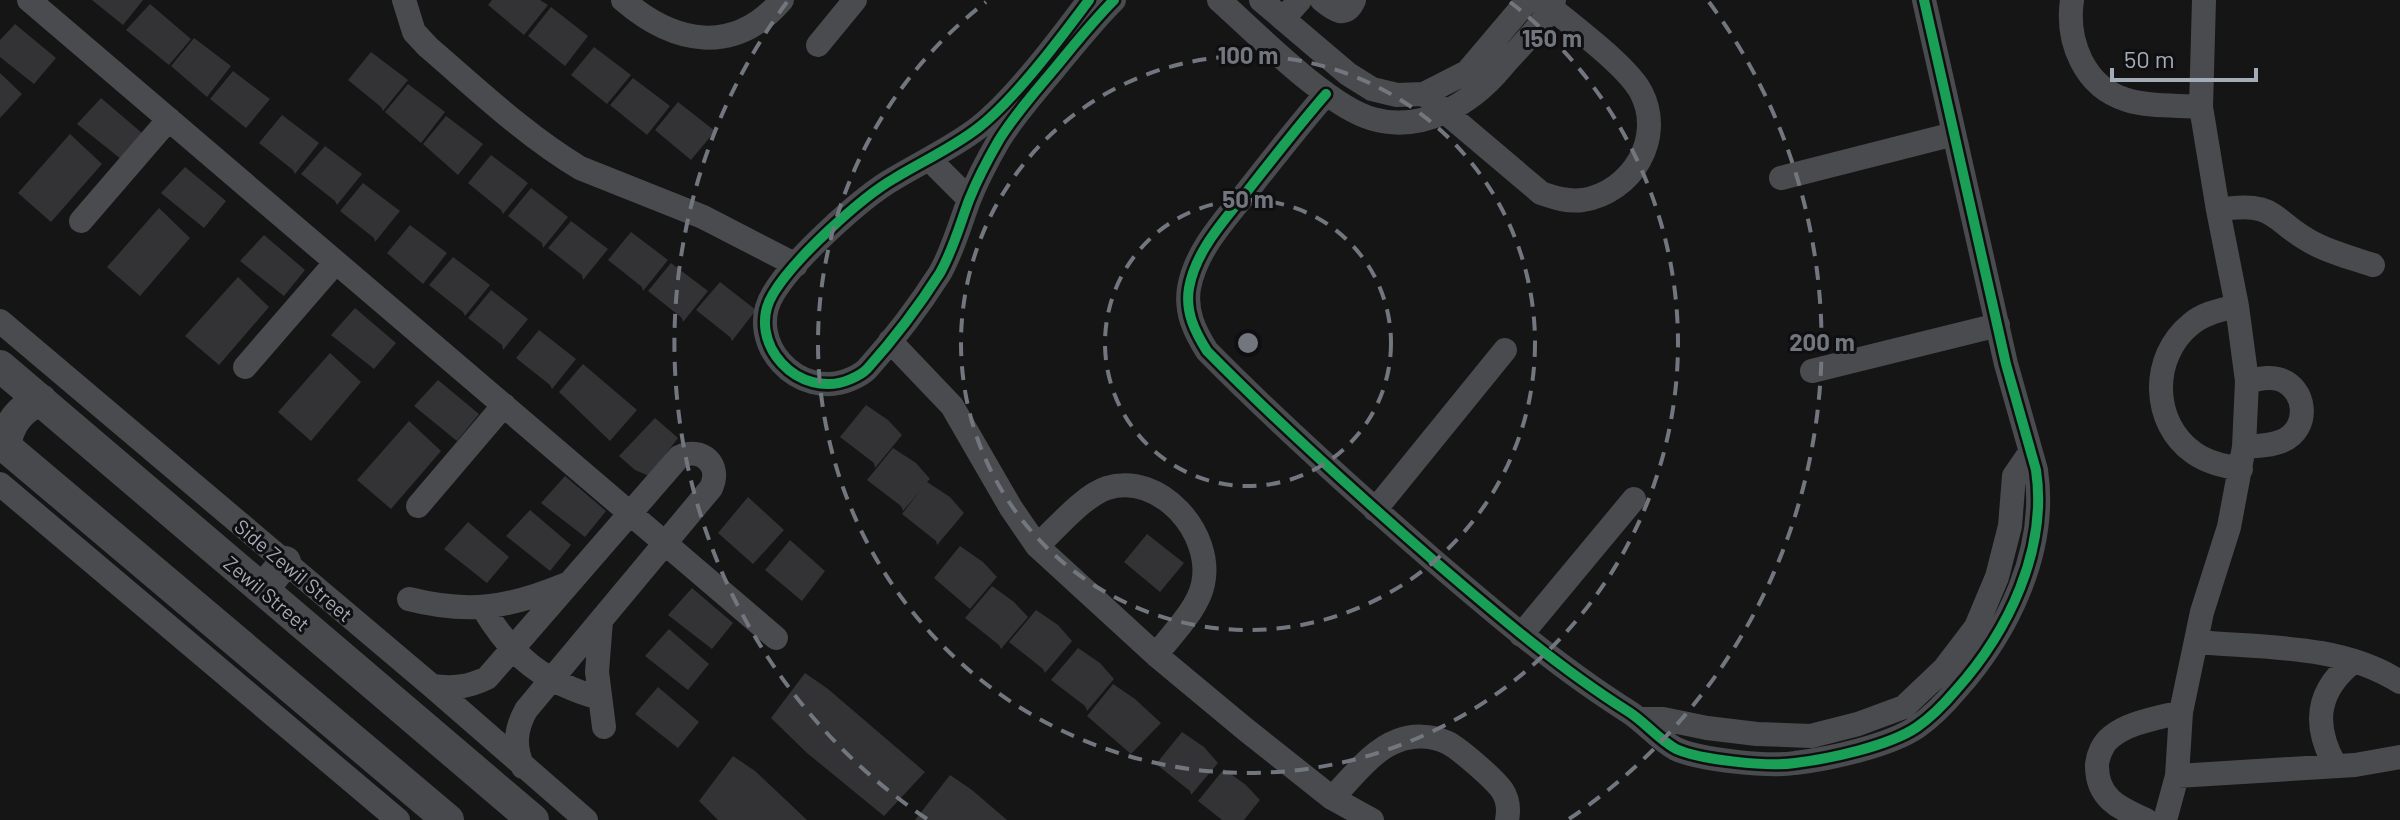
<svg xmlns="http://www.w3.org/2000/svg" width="2400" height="820" viewBox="0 0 2400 820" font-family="Barlow,sans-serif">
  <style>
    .building { fill: #333335 }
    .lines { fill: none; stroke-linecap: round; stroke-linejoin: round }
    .minor { stroke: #494b4e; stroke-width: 24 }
    .secondary { stroke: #47494c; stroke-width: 32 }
    .cycleway-casing { stroke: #0f0f11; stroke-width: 15 }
    .cycleway { stroke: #1a9f57; stroke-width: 10 }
    .ring { fill: none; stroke: #72777f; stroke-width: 4; stroke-dasharray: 14 10 }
    .labels { text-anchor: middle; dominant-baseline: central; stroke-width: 6; stroke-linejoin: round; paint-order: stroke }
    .street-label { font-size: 20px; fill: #a4acb8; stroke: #0f0f11 }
    .centre { fill: #72777f; stroke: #0f0f11; stroke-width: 4 }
    .ring-label { font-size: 24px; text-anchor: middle; font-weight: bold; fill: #72777f; stroke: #0f0f11; stroke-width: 6; stroke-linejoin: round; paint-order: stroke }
  </style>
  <rect width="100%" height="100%" fill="#151515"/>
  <path class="building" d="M 92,0 L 143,0 L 123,25 Z
    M 492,0 L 540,0 L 548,5 L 524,35 L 488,5 Z
    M 150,4 L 191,39 L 169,65 L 126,30 Z
    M 551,7 L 588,36 L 565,66 L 528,36 Z
    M 15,24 L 56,58 L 34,84 L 0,57 L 0,40 Z
    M 194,38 L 231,66 L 207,97 L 171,66 Z
    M 594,47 L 631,75 L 607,104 L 571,75 Z
    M 371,52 L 408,80 L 383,111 L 381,107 L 348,80 Z
    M 233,71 L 270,99 L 246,128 L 210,99 Z
    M 0,73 L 22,94 L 0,118 Z
    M 633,78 L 670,106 L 647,135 L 610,105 Z
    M 408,84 L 445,112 L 421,143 L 385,112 Z
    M 101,98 L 142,133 L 121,159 L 77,124 Z
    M 678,102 L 715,131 L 691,160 L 655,130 Z
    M 282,115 L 319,143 L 295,174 L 293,170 L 259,143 Z
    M 446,116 L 483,144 L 458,175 L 423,144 Z
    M 70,134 L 102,164 L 51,222 L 18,193 Z
    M 325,146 L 362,174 L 337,205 L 335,201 L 301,174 Z
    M 491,155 L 528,183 L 503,214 L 501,210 L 468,183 Z
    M 185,167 L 226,201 L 204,228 L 161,193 Z
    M 363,183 L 400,211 L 375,242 L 374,238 L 340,211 Z
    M 531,188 L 568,217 L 543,248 L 542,243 L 508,216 Z
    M 159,208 L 190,238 L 140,296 L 107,267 Z
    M 571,221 L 608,249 L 583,280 L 582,275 L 548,248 Z
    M 410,225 L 447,253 L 423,284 L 387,253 Z
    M 631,232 L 668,260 L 643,291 L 642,287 L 608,260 Z
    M 264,235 L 305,270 L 284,296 L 240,261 Z
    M 453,257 L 490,285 L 465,316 L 463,312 L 429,285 Z
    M 671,263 L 708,291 L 683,322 L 682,318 L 648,291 Z
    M 238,277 L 269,307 L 219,365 L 185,336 Z
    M 720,282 L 756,310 L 732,341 L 730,337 L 696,310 Z
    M 491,290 L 528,319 L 503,350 L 502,345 L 468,318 Z
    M 355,308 L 396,343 L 374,369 L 331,335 Z
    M 539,330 L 576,359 L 552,389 L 550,385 L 516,358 Z
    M 330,353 L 361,382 L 311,441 L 278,412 Z
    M 583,364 L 637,410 L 610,441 L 559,392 Z
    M 438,380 L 479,414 L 457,441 L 414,406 Z
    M 866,405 L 888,420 L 902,435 L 875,468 L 874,463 L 840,437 Z
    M 655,418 L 678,438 L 649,476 L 635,470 L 619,456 Z
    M 409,421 L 441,451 L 391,509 L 357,480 Z
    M 893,448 L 916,463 L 930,479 L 927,482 L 950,497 L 964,513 L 937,545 L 936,541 L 902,514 L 920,491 L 903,511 L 901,506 L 867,480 Z
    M 565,476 L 606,511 L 585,537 L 541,503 Z
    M 748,497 L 784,530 L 753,564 L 718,533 Z
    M 530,510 L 571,545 L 550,571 L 506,536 Z
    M 468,522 L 509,557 L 487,583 L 444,549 Z
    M 1147,534 L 1184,563 L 1160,592 L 1124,562 Z
    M 790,540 L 825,571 L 802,601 L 765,570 Z
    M 960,546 L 983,562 L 997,577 L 970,609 L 934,578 Z
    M 992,586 L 1014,602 L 1028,617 L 1001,649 L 999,645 L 965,618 Z
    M 692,588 L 733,623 L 712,649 L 668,615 Z
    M 1036,610 L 1058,625 L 1072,641 L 1045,673 L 1043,669 L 1009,642 Z
    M 669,629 L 709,664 L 688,690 L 645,656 Z
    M 1078,648 L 1100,663 L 1114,679 L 1087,711 L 1085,706 L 1051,680 Z
    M 805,673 L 828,689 L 925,772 L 884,816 L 807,753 L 771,718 Z
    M 1113,684 L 1135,699 L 1161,723 L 1131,754 L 1087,716 Z
    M 658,687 L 699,722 L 678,748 L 635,714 Z
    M 1182,732 L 1204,747 L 1218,763 L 1191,795 L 1190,791 L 1156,764 Z
    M 733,756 L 755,771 L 807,820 L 718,820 L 699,801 Z
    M 1224,769 L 1246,785 L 1260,800 L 1244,820 L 1222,820 L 1198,801 Z
    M 950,775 L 972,790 L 1007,820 L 915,820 Z"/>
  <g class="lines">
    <path class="minor" d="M 29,0 L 776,638
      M 404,0 L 414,32 L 428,47 C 477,89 525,135 580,168 L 703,217 L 796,265
      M 623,0 C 674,44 734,56 782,0
      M 1089,0 C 1060,39 1015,99 978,128 C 952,148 923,161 895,178 C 860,198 793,260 773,294 C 744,342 799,402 851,379 C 858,376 862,374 867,369 C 893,340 919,306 940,273 C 953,250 960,224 969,200 C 977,180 988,159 999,140 C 1015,114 1035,92 1055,68 C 1074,45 1093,21 1114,0
      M 1219,0 C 1255,32 1328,107 1373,119 C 1423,133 1471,104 1502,67 C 1519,47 1544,25 1554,0
      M 1261,0 L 1348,74 L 1372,89 L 1397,95 L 1424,94 L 1467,72 L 1528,0
      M 1322,0 C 1334,10 1346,19 1354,0
      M 2072,0 C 2066,41 2084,87 2127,100 C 2149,107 2178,105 2201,107
      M 1283,19 L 1300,0
      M 818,45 L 855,0
      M 1326,94 C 1299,125 1274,157 1249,189 C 1226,219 1196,249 1189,288 C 1185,312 1195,332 1207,351 C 1279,424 1356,493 1433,560 C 1496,614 1559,668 1629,712 C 1646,723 1658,739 1676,749 C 1700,760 1769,767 1795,763 C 1829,759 1889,746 1917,727 C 1930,718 1945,703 1956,690 C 2008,632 2048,550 2036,470 L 2006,364 L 1924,0
      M 1424,94 L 1541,193 C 1555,198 1568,202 1583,200 C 1632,192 1665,138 1641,92 C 1626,64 1568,23 1542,0
      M 930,160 L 969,199
      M 1781,178 L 1954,134
      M 2218,210 C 2281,199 2271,224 2319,246 C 2336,254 2355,259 2373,265
      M 81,221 L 169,119
      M 2237,306 C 2221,310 2204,313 2191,324 C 2150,357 2151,423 2194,453 C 2208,463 2225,466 2241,469
      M 0,321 L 432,686 L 586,820
      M 890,341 L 952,406 L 1011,508 L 1037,546 L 1156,655 L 1245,729 L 1332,798 L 1372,820
      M 245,367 L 336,262
      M 1812,371 L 1998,325
      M 2244,447 C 2256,446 2271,446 2282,441 C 2311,429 2307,387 2278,379 C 2268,376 2257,380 2247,381
      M 0,484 L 398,820
      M 418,506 L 504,405
      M 1375,510 L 1505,350
      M 1037,546 C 1056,529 1083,496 1107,488 C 1160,471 1214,534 1203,584 C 1198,609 1172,634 1156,655
      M 409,599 C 468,614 508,608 564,585
      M 483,608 C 512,657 543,682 599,698
      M 601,620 L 597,672 L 604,727
      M 1521,635 L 1634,499
      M 2196,642 C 2264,648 2341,644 2400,682
      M 432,686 C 453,689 468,687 487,678 L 679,457 C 702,446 722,465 711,488 L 526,710 C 515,730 514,747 523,767
      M 1640,719 L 1663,719 L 1707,728 L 1757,734 L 1811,736 L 1858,724 L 1904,707 L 1944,669 L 1976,627 L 1997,577 L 2010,526 L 2014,476 L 2029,454
      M 2335,765 C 2312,724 2317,690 2354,661
      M 2177,776 L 2355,765 L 2400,757
      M 1332,798 C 1351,779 1372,750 1397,741 C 1412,735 1431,735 1446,742 C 1458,747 1494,779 1502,790 C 1508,799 1509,810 1507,820
      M 2146,820 C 2119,808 2096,798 2097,764 C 2098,755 2103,743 2111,737 C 2129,722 2159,718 2181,712
      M 2165,820 L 2177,776 L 2181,712 L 2202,612 L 2229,527 L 2244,447 L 2247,381 L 2237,306 L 2218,210 L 2201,107 L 2204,0"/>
    <path class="secondary" d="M 0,366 L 533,820
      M 0,442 L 448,820
      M 5,447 C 8,424 19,409 41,400
      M 263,589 L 285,562"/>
    <g class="cycleway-casing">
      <path id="cycleway" d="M 1089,0 C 1060,39 1015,99 978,128 C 952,148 923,161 895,178 C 860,198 793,260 773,294 C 744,342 799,402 851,379 C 858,376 862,374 867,369 C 893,340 919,306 940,273 C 953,250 960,224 969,200 C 977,180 988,159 999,140 C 1015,114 1035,92 1055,68 C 1074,45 1093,21 1114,0
        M 1326,94 C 1299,125 1274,157 1249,189 C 1226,219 1196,249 1189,288 C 1185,312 1195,332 1207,351 C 1279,424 1356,493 1433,560 C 1496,614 1559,668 1629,712 C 1646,723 1658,739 1676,749 C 1700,760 1769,767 1795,763 C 1829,759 1889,746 1917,727 C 1930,718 1945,703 1956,690 C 2008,632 2048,550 2036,470 L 2006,364 L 1924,0"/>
    </g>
    <use href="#cycleway" class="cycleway"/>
  </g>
  <g class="ring">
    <circle cx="1248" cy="343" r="143"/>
    <circle cx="1248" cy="343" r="287"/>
    <path d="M1510 2A430 430 0 1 1 986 2"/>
    <path d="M927 819A574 574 0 0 1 787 2M1709 2A574 574 0 0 1 1569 819"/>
  </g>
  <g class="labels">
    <g class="street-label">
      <text transform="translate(294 570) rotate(40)">Side Zewil Street</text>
      <text transform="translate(267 593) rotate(40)">Zewil Street</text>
    </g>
  </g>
  <circle cx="1248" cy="343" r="12" class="centre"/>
  <g class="ring-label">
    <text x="1552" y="47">150 m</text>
    <text x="1248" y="64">100 m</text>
    <text x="1248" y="208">50 m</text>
    <text x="1822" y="351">200 m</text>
  </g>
  <path d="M2112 68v12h144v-12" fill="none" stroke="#a4acb8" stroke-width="4"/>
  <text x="2124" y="68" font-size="24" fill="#a4acb8" stroke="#0f0f11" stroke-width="6" paint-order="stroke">50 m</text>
</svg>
